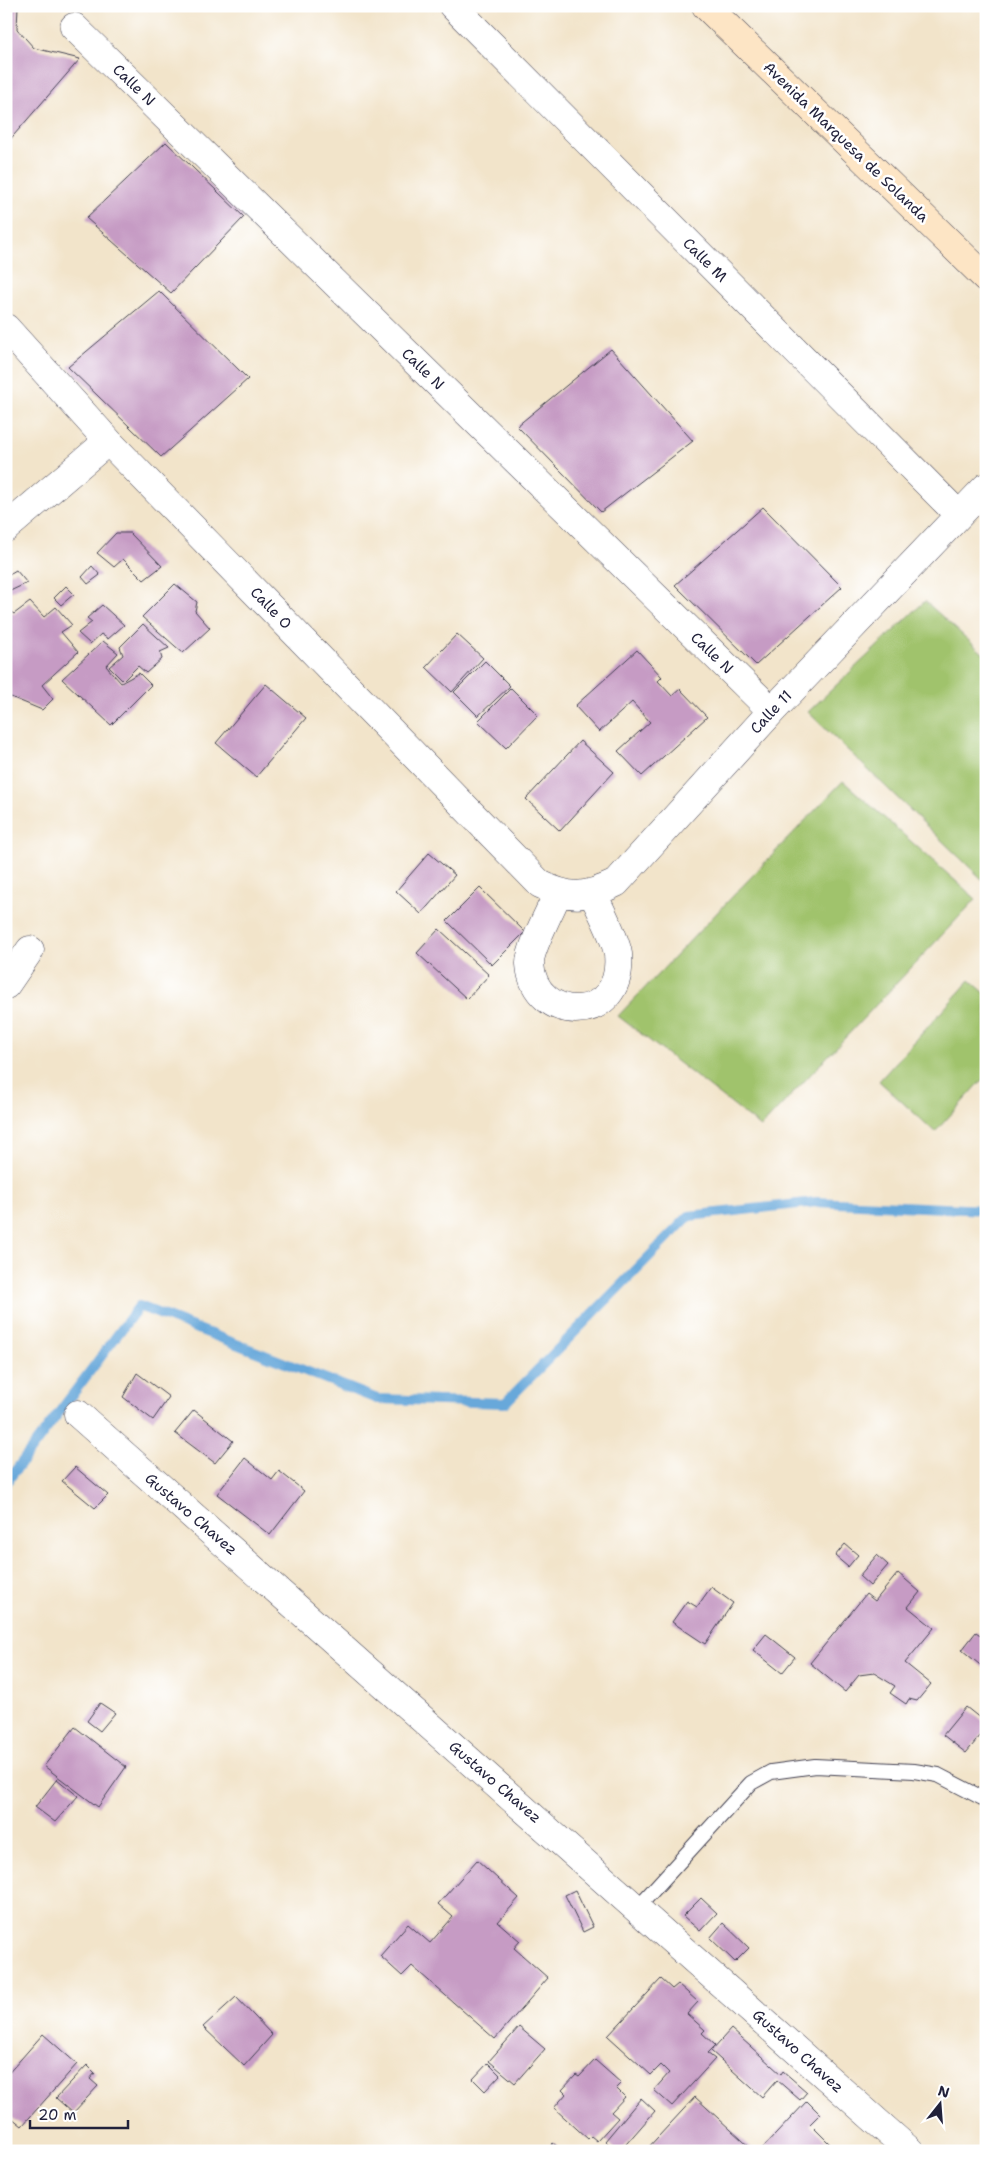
<svg xmlns="http://www.w3.org/2000/svg" width="992" height="2157" viewBox="0 0 992 2157" font-family="'Shantell Sans',sans-serif">
  <style>
    .green { fill: #a0c36c; stroke: #617254 }
    .lines { fill: none; stroke-linecap: round; stroke-linejoin: round }
    .stream { stroke: #67a8da; stroke-width: 10 }
    .building { fill: #c69bc4 }
    .lane-casing { stroke: #413f50; stroke-width: 16 }
    .street-casing { stroke: #413f50; stroke-width: 29 }
    .secondary-casing { stroke: #413f50; stroke-width: 29 }
    .lane { stroke: #fff; stroke-width: 14 }
    .street { stroke: #fff; stroke-width: 28 }
    .secondary { stroke: #fde5c5; stroke-width: 28 }
    .labels { text-anchor: middle; dominant-baseline: central; stroke-width: 5; stroke-linejoin: round; paint-order: stroke }
    .street-label { font-size: 15px; fill: #22223b; stroke: #fff }
  </style>
  <rect width="100%" height="100%" fill="#fff"/>
  <filter id="ink" filterUnits="userSpaceOnUse"><feTurbulence type="fractalNoise" baseFrequency=".02" numOctaves="2"/><feDisplacementMap in="SourceGraphic" scale="10" xChannelSelector="R" yChannelSelector="G"/><feConvolveMatrix kernelMatrix="1 2 1 2 8 2 1 2 1" color-interpolation-filters="sRGB"/></filter>
  <filter id="wash" filterUnits="userSpaceOnUse"><feTurbulence type="fractalNoise" baseFrequency=".0096" numOctaves="4" result="noise"/><feDisplacementMap in="SourceGraphic" scale="20" xChannelSelector="R" yChannelSelector="G"/><feGaussianBlur stdDeviation="1.12" result="paint"/><feColorMatrix in="noise" values="0 0 0 0 0 0 0 0 0 0 0 0 0 0 0 0 0 1.4 0 .05"/><feComposite in="paint" operator="in"/></filter>
  <g filter="url(#wash)">
    <rect width="100%" height="100%" fill="#f2e4ca"/>
    <path class="green" d="M 925,601 L 986,656 L 986,883 L 808,712 Z
      M 843,781 L 976,899 L 761,1127 L 618,1016 Z
      M 970,980 L 986,994 L 986,1076 L 935,1132 L 879,1081 Z"/>
    <g class="lines">
      <path class="stream" d="M 6,1483 L 139,1306 L 377,1399 L 505,1403 L 689,1216 L 816,1202 L 986,1210"/>
    </g>
    <g id="blocks">
      <path class="building" d="M 6,6 L 18,6 L 17,29 L 34,48 L 80,59 L 7,143 Z
        M 166,142 L 244,217 L 171,293 L 86,218 Z
        M 159,291 L 248,379 L 161,457 L 68,367 Z
        M 611,349 L 693,441 L 601,512 L 517,426 Z
        M 763,507 L 842,587 L 756,665 L 675,585 Z
        M 116,533 L 130,533 L 162,566 L 144,580 L 123,559 L 114,567 L 97,553 Z
        M 92,566 L 100,575 L 88,584 L 82,577 Z
        M 16,570 L 27,583 L 6,593 L 6,576 Z
        M 175,584 L 197,602 L 195,611 L 210,628 L 183,653 L 142,617 Z
        M 66,586 L 74,594 L 61,605 L 54,598 Z
        M 30,602 L 44,617 L 56,607 L 72,625 L 61,632 L 78,652 L 42,685 L 53,699 L 42,710 L 6,695 L 6,617 L 11,612 L 14,614 Z
        M 102,605 L 124,625 L 108,639 L 101,634 L 90,644 L 78,633 L 92,622 L 87,618 Z
        M 143,624 L 169,648 L 160,652 L 162,659 L 146,673 L 138,666 L 123,681 L 109,667 L 123,655 L 120,647 Z
        M 457,634 L 483,658 L 452,692 L 426,667 Z
        M 103,641 L 118,653 L 106,666 L 121,683 L 139,673 L 151,685 L 111,725 L 62,679 Z
        M 637,650 L 662,677 L 658,681 L 672,696 L 680,689 L 707,717 L 642,776 L 618,751 L 650,722 L 632,702 L 599,732 L 575,706 Z
        M 485,661 L 510,686 L 478,716 L 454,692 Z
        M 266,684 L 306,718 L 256,777 L 216,743 Z
        M 511,688 L 538,715 L 506,748 L 478,721 Z
        M 580,741 L 614,772 L 560,831 L 526,799 Z
        M 429,853 L 455,875 L 421,914 L 396,891 Z
        M 480,888 L 525,932 L 492,965 L 447,921 Z
        M 439,929 L 489,975 L 467,999 L 417,953 Z
        M 137,1373 L 169,1397 L 153,1420 L 123,1397 Z
        M 194,1410 L 233,1441 L 215,1463 L 175,1433 Z
        M 245,1458 L 272,1480 L 279,1471 L 304,1491 L 270,1535 L 217,1494 Z
        M 75,1467 L 108,1495 L 95,1508 L 62,1481 Z
        M 845,1544 L 858,1555 L 848,1567 L 835,1556 Z
        M 877,1555 L 888,1565 L 870,1586 L 859,1576 Z
        M 898,1573 L 920,1592 L 908,1607 L 934,1628 L 905,1663 L 931,1684 L 917,1701 L 909,1699 L 906,1704 L 890,1693 L 895,1686 L 874,1673 L 859,1675 L 845,1692 L 810,1663 L 866,1594 L 875,1601 Z
        M 711,1587 L 733,1603 L 705,1644 L 672,1622 L 687,1601 L 697,1607 Z
        M 976,1632 L 986,1639 L 985,1669 L 962,1650 Z
        M 766,1634 L 795,1657 L 782,1673 L 753,1650 Z
        M 100,1703 L 115,1713 L 100,1731 L 87,1721 Z
        M 966,1707 L 986,1723 L 986,1729 L 966,1753 L 943,1735 Z
        M 75,1727 L 126,1767 L 98,1807 L 44,1766 Z
        M 57,1779 L 78,1796 L 55,1822 L 35,1807 Z
        M 477,1860 L 519,1898 L 498,1922 L 520,1941 L 514,1948 L 548,1978 L 495,2039 L 412,1966 L 402,1976 L 380,1956 L 408,1924 L 430,1943 L 453,1917 L 438,1904 Z
        M 575,1890 L 593,1927 L 583,1932 L 565,1895 Z
        M 701,1898 L 717,1913 L 700,1931 L 683,1916 Z
        M 723,1923 L 749,1948 L 735,1962 L 710,1938 Z
        M 661,1979 L 672,1989 L 678,1984 L 698,2002 L 687,2014 L 705,2030 L 702,2033 L 715,2045 L 707,2053 L 715,2059 L 672,2106 L 654,2090 L 669,2073 L 661,2065 L 651,2075 L 608,2036 Z
        M 236,1997 L 272,2035 L 244,2066 L 203,2027 Z
        M 519,2027 L 545,2049 L 515,2083 L 489,2061 Z
        M 731,2029 L 781,2074 L 783,2071 L 807,2092 L 800,2100 L 777,2080 L 762,2097 L 711,2051 Z
        M 43,2034 L 77,2064 L 22,2126 L 6,2113 L 6,2076 Z
        M 595,2060 L 621,2083 L 616,2088 L 625,2097 L 611,2112 L 618,2118 L 597,2141 L 591,2136 L 588,2139 L 554,2108 L 566,2094 L 562,2090 L 576,2075 L 579,2077 Z
        M 488,2063 L 500,2075 L 485,2091 L 473,2079 Z
        M 87,2065 L 95,2073 L 90,2079 L 98,2086 L 73,2113 L 56,2098 Z
        M 695,2097 L 754,2151 L 645,2151 Z
        M 641,2098 L 655,2111 L 620,2151 L 617,2151 L 605,2141 Z
        M 807,2101 L 820,2114 L 810,2124 L 830,2144 L 824,2151 L 760,2151 Z
        M 553,2143 L 563,2151 L 547,2151 Z"/>
    </g>
  </g>
  <g filter="url(#ink)">
    <use href="#blocks" fill-opacity="0" stroke="#413f50" stroke-width="1"/>
    <g class="lines">
      <g class="lane-casing">
        <path id="lane" d="M 637,1908 L 751,1783 L 771,1772 L 815,1766 L 914,1771 L 938,1775 L 986,1800"/>
      </g>
      <g class="street-casing">
        <path id="street" d="M 453,6 L 958,514
          M 74,27 L 772,711
          M 6,328 L 108,441 L 540,884 C 570,899 585,898 616,883 L 772,711 L 986,487
          M 6,528 L 108,441
          M 558,893 C 551,909 529,950 530,964 C 534,1025 625,1026 618,954 C 616,939 600,909 593,894
          M 6,985 L 30,950
          M 78,1414 L 910,2151"/>
      </g>
      <g class="secondary-casing">
        <path id="secondary" d="M 706,6 L 986,278"/>
      </g>
      <use href="#lane" class="lane"/>
      <use href="#street" class="street"/>
      <use href="#secondary" class="secondary"/>
    </g>
  </g>
  <g class="labels">
    <g class="street-label">
      <text transform="translate(134 85) rotate(44)">Calle N</text>
      <text transform="translate(846 142) rotate(44)">Avenida Marquesa de Solanda</text>
      <text transform="translate(705 260) rotate(45)">Calle M</text>
      <text transform="translate(423 369) rotate(44)">Calle N</text>
      <text transform="translate(271 608) rotate(46)">Calle O</text>
      <text transform="translate(712 653) rotate(44)">Calle N</text>
      <text transform="translate(771 712) rotate(-47)">Calle 11</text>
      <text transform="translate(191 1514) rotate(41)">Gustavo Chavez</text>
      <text transform="translate(495 1782) rotate(41)">Gustavo Chavez</text>
      <text transform="translate(798 2051) rotate(42)">Gustavo Chavez</text>
    </g>
  </g>
  <rect width="992" height="2157" fill="none" stroke="#fff" stroke-width="25"/>
  <g transform="translate(940 2104) rotate(17)" stroke="#ffffff" stroke-width="4" paint-order="stroke">
  <path d="M0-4L9 19L0 12L-9 19Z" fill="#22223b"/>
  <text y="-8" font-size="14" font-weight="bold" text-anchor="middle" fill="#22223b">N</text>
  </g>
  <path d="M30 2120v8h98v-8" fill="none" stroke="#22223b" stroke-width="2.5"/>
  <text x="38" y="2120" font-size="15" fill="#22223b" stroke="#ffffff" stroke-width="4" paint-order="stroke">20 m</text>
</svg>
